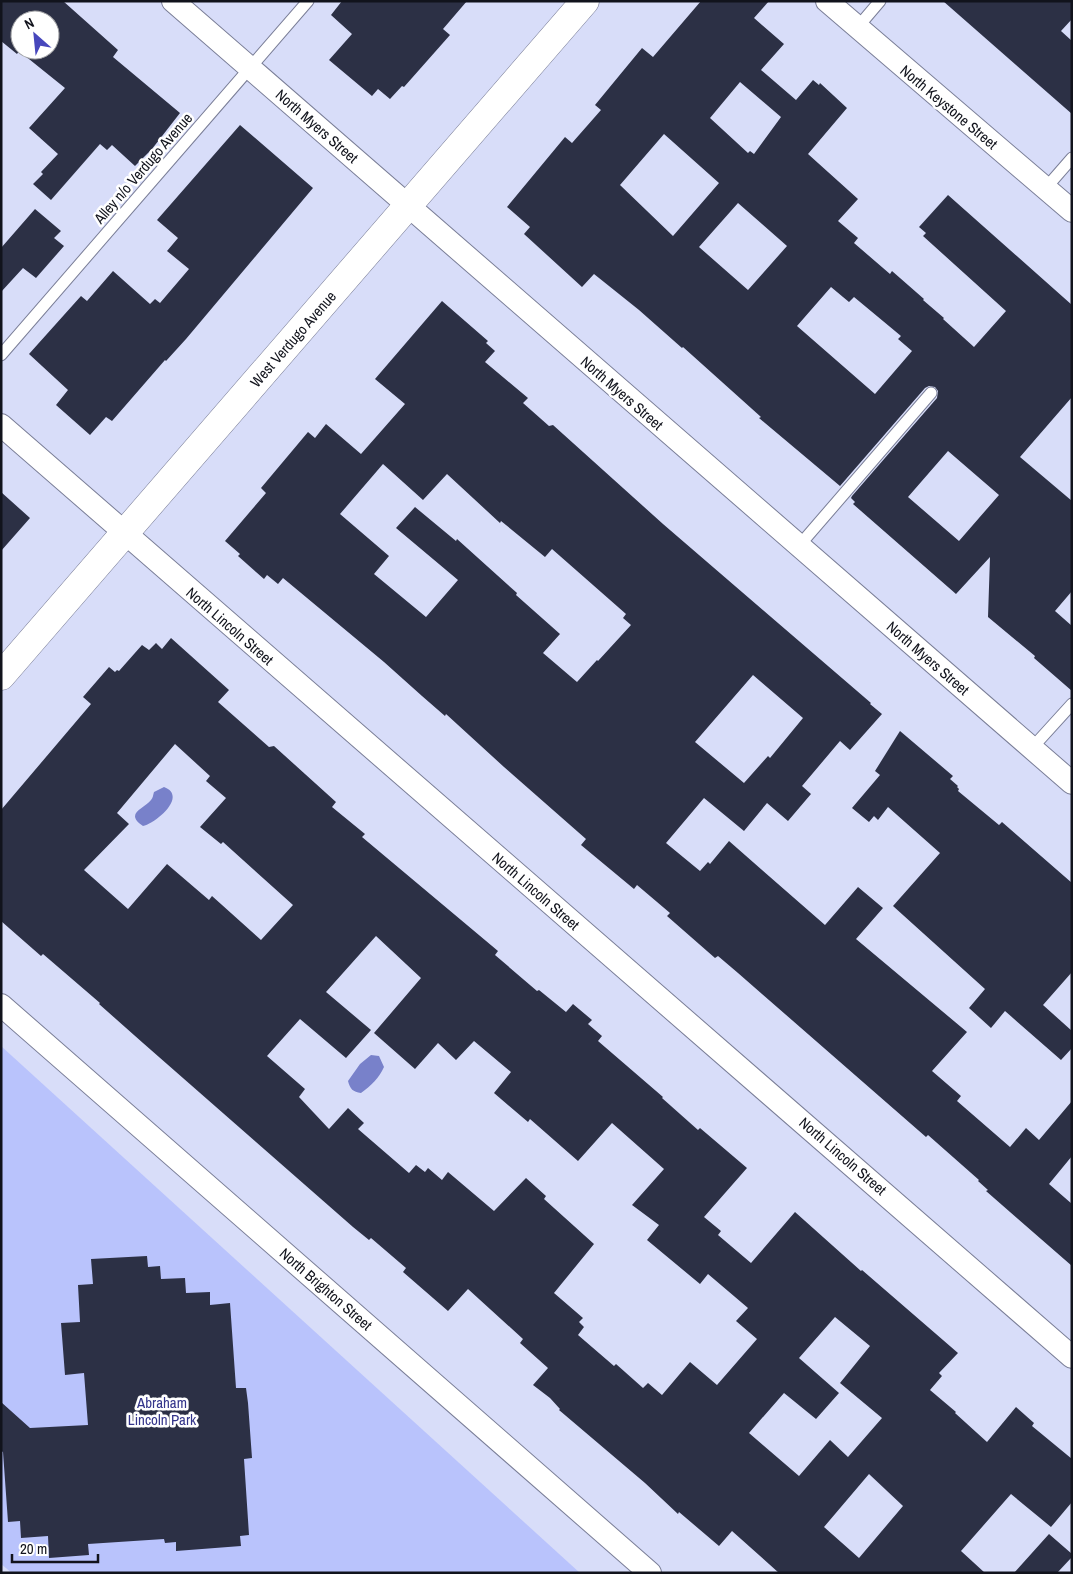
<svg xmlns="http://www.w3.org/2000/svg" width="1073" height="1574" viewBox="0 0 1073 1574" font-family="'Archivo Narrow',sans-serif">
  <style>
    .green { fill: #b9c3fc }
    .water { fill: #7881ca }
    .building { fill: #2c3045; fill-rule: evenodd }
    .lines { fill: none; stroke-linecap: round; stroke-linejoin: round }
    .lane-casing { stroke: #7a7e97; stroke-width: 13 }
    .street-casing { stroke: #7a7e97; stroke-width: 24 }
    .secondary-casing { stroke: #7a7e97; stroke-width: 29 }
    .lane { stroke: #fff; stroke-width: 11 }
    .street { stroke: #fff; stroke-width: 22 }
    .secondary { stroke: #fff; stroke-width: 28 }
    .labels { text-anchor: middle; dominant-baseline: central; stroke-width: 5; stroke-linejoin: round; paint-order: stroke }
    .street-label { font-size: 15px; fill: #11131c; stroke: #fff }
    .park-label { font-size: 15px; fill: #33348a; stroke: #fff }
  </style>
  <rect width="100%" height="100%" fill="#d8ddf9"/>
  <path class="green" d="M 1,1046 L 580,1573 L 12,1573 L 1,1564 Z"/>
  <path class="water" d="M 164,787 C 188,796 156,823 143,826 C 124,813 144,809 151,800 C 153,798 153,795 154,792 Z
    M 371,1055 L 379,1056 L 384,1067 C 379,1078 371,1086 361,1093 C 353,1092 350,1089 348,1081 L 360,1064 Z"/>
  <path class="building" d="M 1,1 L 63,1 L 118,50 L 113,57 L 180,113 L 152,149 L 135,166 L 112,145 L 107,150 L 100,144 L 51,200 L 33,184 L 43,174 L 41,172 L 58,154 L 29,128 L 65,88 L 19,51 L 17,54 L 1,41 ZM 20,20 L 50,20 L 50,50 L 20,50 Z
    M 342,1 L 467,1 L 443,29 L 450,35 L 404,87 L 402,86 L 390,99 L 378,89 L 372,96 L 329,60 L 352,34 L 331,15 Z
    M 701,1 L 769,1 L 754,18 L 784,44 L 761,70 L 796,100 L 813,80 L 819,85 L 820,83 L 847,108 L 808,154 L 858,199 L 838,221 L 858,238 L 854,243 L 890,274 L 892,271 L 924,299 L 923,300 L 944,318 L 943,319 L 974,347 L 1006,311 L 923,236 L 926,233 L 919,227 L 948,195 L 1072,305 L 1072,397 L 1020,457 L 1072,501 L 1072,591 L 1055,611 L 1072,626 L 1072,691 L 1034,658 L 1035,656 L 988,617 L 990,557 L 956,594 L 853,504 L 855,502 L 851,498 L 852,496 L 937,398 L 938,391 L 935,387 L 929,386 L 925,388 L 840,486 L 759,418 L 761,417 L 683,347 L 682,348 L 639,310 L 594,274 L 582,287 L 524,234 L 530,227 L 507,207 L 565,137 L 572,143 L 601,110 L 595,105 L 642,48 L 653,57 ZM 740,82 L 781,117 L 754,154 L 750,151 L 748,153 L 710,118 ZM 664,134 L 719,183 L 673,236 L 620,185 ZM 738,203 L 787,246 L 748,290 L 699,247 ZM 831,287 L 849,302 L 854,297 L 901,336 L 898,339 L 912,351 L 875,394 L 797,326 ZM 948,451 L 999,495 L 959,541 L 908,497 Z
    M 943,1 L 1072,1 L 1072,19 L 1061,31 L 1072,41 L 1072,114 Z
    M 240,125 L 313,188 L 186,339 L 166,361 L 165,360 L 112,421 L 106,417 L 90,435 L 56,405 L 68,390 L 29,354 L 81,296 L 87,301 L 113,271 L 150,304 L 155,299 L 160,303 L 189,269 L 167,251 L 178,238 L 157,220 Z
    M 35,209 L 61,231 L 54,238 L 64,246 L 36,278 L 23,268 L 1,292 L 1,248 Z
    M 442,301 L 488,341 L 486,343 L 495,351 L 485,362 L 528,398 L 523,403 L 549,426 L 553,425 L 663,524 L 871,703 L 870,704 L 882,714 L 850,750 L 840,741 L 802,786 L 811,794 L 788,821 L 767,803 L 744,831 L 704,798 L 666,843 L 700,871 L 708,862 L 710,864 L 729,841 L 825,925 L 858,887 L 883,908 L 856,939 L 967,1032 L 932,1071 L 961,1096 L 957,1101 L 1010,1147 L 1026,1128 L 1039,1140 L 1072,1101 L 1072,1156 L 1049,1184 L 1072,1204 L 1072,1266 L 986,1191 L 988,1190 L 978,1181 L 979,1180 L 928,1135 L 926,1137 L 738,973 L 718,956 L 715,958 L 667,916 L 670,913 L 637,885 L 634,889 L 581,845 L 586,839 L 504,767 L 446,714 L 445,716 L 422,696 L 384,662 L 283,578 L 278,584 L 267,575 L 264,579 L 238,556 L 240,554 L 225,541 L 266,493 L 261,488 L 308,432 L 315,438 L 326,424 L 361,454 L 405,404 L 375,379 ZM 383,464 L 423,500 L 447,474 L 500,523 L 501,521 L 545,557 L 552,549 L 626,614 L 623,618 L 631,625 L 598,661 L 597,660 L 577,682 L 543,653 L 560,634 L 516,595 L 517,593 L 457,539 L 456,541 L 415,507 L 396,528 L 458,580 L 426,617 L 374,574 L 389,556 L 340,514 ZM 753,675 L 803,718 L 770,758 L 768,756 L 744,783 L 695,742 Z
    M 1,492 L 30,518 L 1,551 Z
    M 171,638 L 229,690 L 218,702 L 269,747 L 274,746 L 336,802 L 332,807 L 365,834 L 362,837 L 498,951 L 495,955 L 537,991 L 539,990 L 566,1012 L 573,1004 L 592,1020 L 588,1024 L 602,1036 L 598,1041 L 663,1097 L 662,1098 L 698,1130 L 700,1128 L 747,1168 L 704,1217 L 721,1231 L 718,1235 L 751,1263 L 795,1212 L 861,1271 L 862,1270 L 958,1353 L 939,1373 L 942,1376 L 930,1390 L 956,1412 L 955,1413 L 987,1442 L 1016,1407 L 1034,1423 L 1032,1426 L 1072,1459 L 1072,1502 L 1051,1527 L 1011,1494 L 961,1551 L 985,1573 L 779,1573 L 732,1531 L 719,1546 L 679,1512 L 678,1514 L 645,1483 L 559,1410 L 560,1409 L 550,1398 L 533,1385 L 548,1368 L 520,1343 L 523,1339 L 468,1289 L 448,1311 L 403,1272 L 406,1268 L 371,1238 L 369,1240 L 353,1227 L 143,1043 L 99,1004 L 100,1003 L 43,954 L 41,956 L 1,921 L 1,810 L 91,704 L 83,697 L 109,667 L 115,672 L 117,670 L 119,671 L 142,645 L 149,650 L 156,643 L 162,649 ZM 175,744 L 210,776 L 206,781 L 226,798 L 200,827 L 221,844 L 223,842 L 293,905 L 261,940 L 212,896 L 209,900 L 167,864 L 128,909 L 84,870 L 129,824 L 117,813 ZM 376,936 L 421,978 L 374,1033 L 415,1069 L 438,1043 L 456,1060 L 474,1041 L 511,1072 L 494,1093 L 528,1122 L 530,1119 L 578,1161 L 612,1123 L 664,1169 L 632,1205 L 659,1225 L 647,1240 L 700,1284 L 708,1274 L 748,1308 L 736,1321 L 757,1339 L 717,1385 L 690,1362 L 662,1395 L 648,1383 L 643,1388 L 616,1364 L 614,1366 L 578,1335 L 584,1327 L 579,1322 L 583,1318 L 554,1293 L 594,1244 L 544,1199 L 546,1196 L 526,1178 L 494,1211 L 448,1172 L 442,1180 L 428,1168 L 425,1172 L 416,1165 L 409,1173 L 358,1129 L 364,1123 L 348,1108 L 329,1129 L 299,1097 L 305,1089 L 267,1056 L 300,1019 L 346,1058 L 371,1030 L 326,992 ZM 835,1317 L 870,1346 L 840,1383 L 882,1418 L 848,1457 L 830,1440 L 799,1476 L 749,1433 L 784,1393 L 816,1419 L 839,1393 L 799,1358 ZM 869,1474 L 903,1506 L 859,1558 L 824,1527 Z
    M 900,731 L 953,776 L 950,779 L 958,786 L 957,787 L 959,789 L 958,791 L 999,825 L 1002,822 L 1072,883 L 1072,972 L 1043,1005 L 1072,1031 L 1072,1048 L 1061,1060 L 1005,1011 L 991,1028 L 969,1008 L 985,989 L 893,906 L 940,853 L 888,807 L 878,820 L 874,816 L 869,822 L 852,808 L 880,775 L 875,771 Z
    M 147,1256 L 148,1267 L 160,1266 L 161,1279 L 185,1278 L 186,1293 L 210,1292 L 210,1305 L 230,1303 L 236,1388 L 246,1388 L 248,1403 L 252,1458 L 244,1459 L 249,1535 L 240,1536 L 241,1546 L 176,1551 L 176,1542 L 165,1543 L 164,1539 L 88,1544 L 89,1555 L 49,1558 L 48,1536 L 21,1538 L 20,1521 L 8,1522 L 3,1452 L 1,1451 L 1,1402 L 30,1428 L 88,1425 L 84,1373 L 65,1375 L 61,1323 L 80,1322 L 78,1285 L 93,1284 L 91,1259 Z
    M 1049,1534 L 1072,1554 L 1072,1557 L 1057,1573 L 1014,1573 Z"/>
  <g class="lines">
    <g class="lane-casing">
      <path id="lane" d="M 857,28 L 880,1
        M 1045,189 L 1072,158
        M 1,355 L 308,1
        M 798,547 L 931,393
        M 1032,748 L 1072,704"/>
    </g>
    <g class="street-casing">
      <path id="street" d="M 173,1 L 1072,783
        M 827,1 L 1072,211
        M 1,425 L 1072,1357
        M 1,1005 L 650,1573"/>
    </g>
    <g class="secondary-casing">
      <path id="secondary" d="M 1,676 L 585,1"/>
    </g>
    <use href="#lane" class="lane"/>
    <use href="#street" class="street"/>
    <use href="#secondary" class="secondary"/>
  </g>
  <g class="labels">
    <g class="street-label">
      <text transform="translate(949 107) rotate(40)">North Keystone Street</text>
      <text transform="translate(317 126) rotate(41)">North Myers Street</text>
      <text transform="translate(143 168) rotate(-49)">Alley n/o Verdugo Avenue</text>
      <text transform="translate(293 339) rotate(-49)">West Verdugo Avenue</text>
      <text transform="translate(622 393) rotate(41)">North Myers Street</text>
      <text transform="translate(230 626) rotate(41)">North Lincoln Street</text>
      <text transform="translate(928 658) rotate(41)">North Myers Street</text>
      <text transform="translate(536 891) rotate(41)">North Lincoln Street</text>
      <text transform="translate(843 1156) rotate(41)">North Lincoln Street</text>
      <text transform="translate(326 1289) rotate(41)">North Brighton Street</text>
    </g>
    <g class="park-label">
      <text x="162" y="1402">Abraham<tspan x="162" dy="17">Lincoln Park</tspan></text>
    </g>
  </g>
  <rect width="1073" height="1574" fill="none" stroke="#11131c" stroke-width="5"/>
  <g transform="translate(35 35) rotate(333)"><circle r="24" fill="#ffffff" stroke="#a0a1a4"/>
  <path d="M0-4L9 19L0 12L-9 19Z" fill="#4747bc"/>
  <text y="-8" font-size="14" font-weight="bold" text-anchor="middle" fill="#11131c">N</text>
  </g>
  <path d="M12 1554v8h86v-8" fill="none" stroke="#11131c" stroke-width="2.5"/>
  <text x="20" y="1554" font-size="15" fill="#11131c" stroke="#ffffff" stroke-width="4" paint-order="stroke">20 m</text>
</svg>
